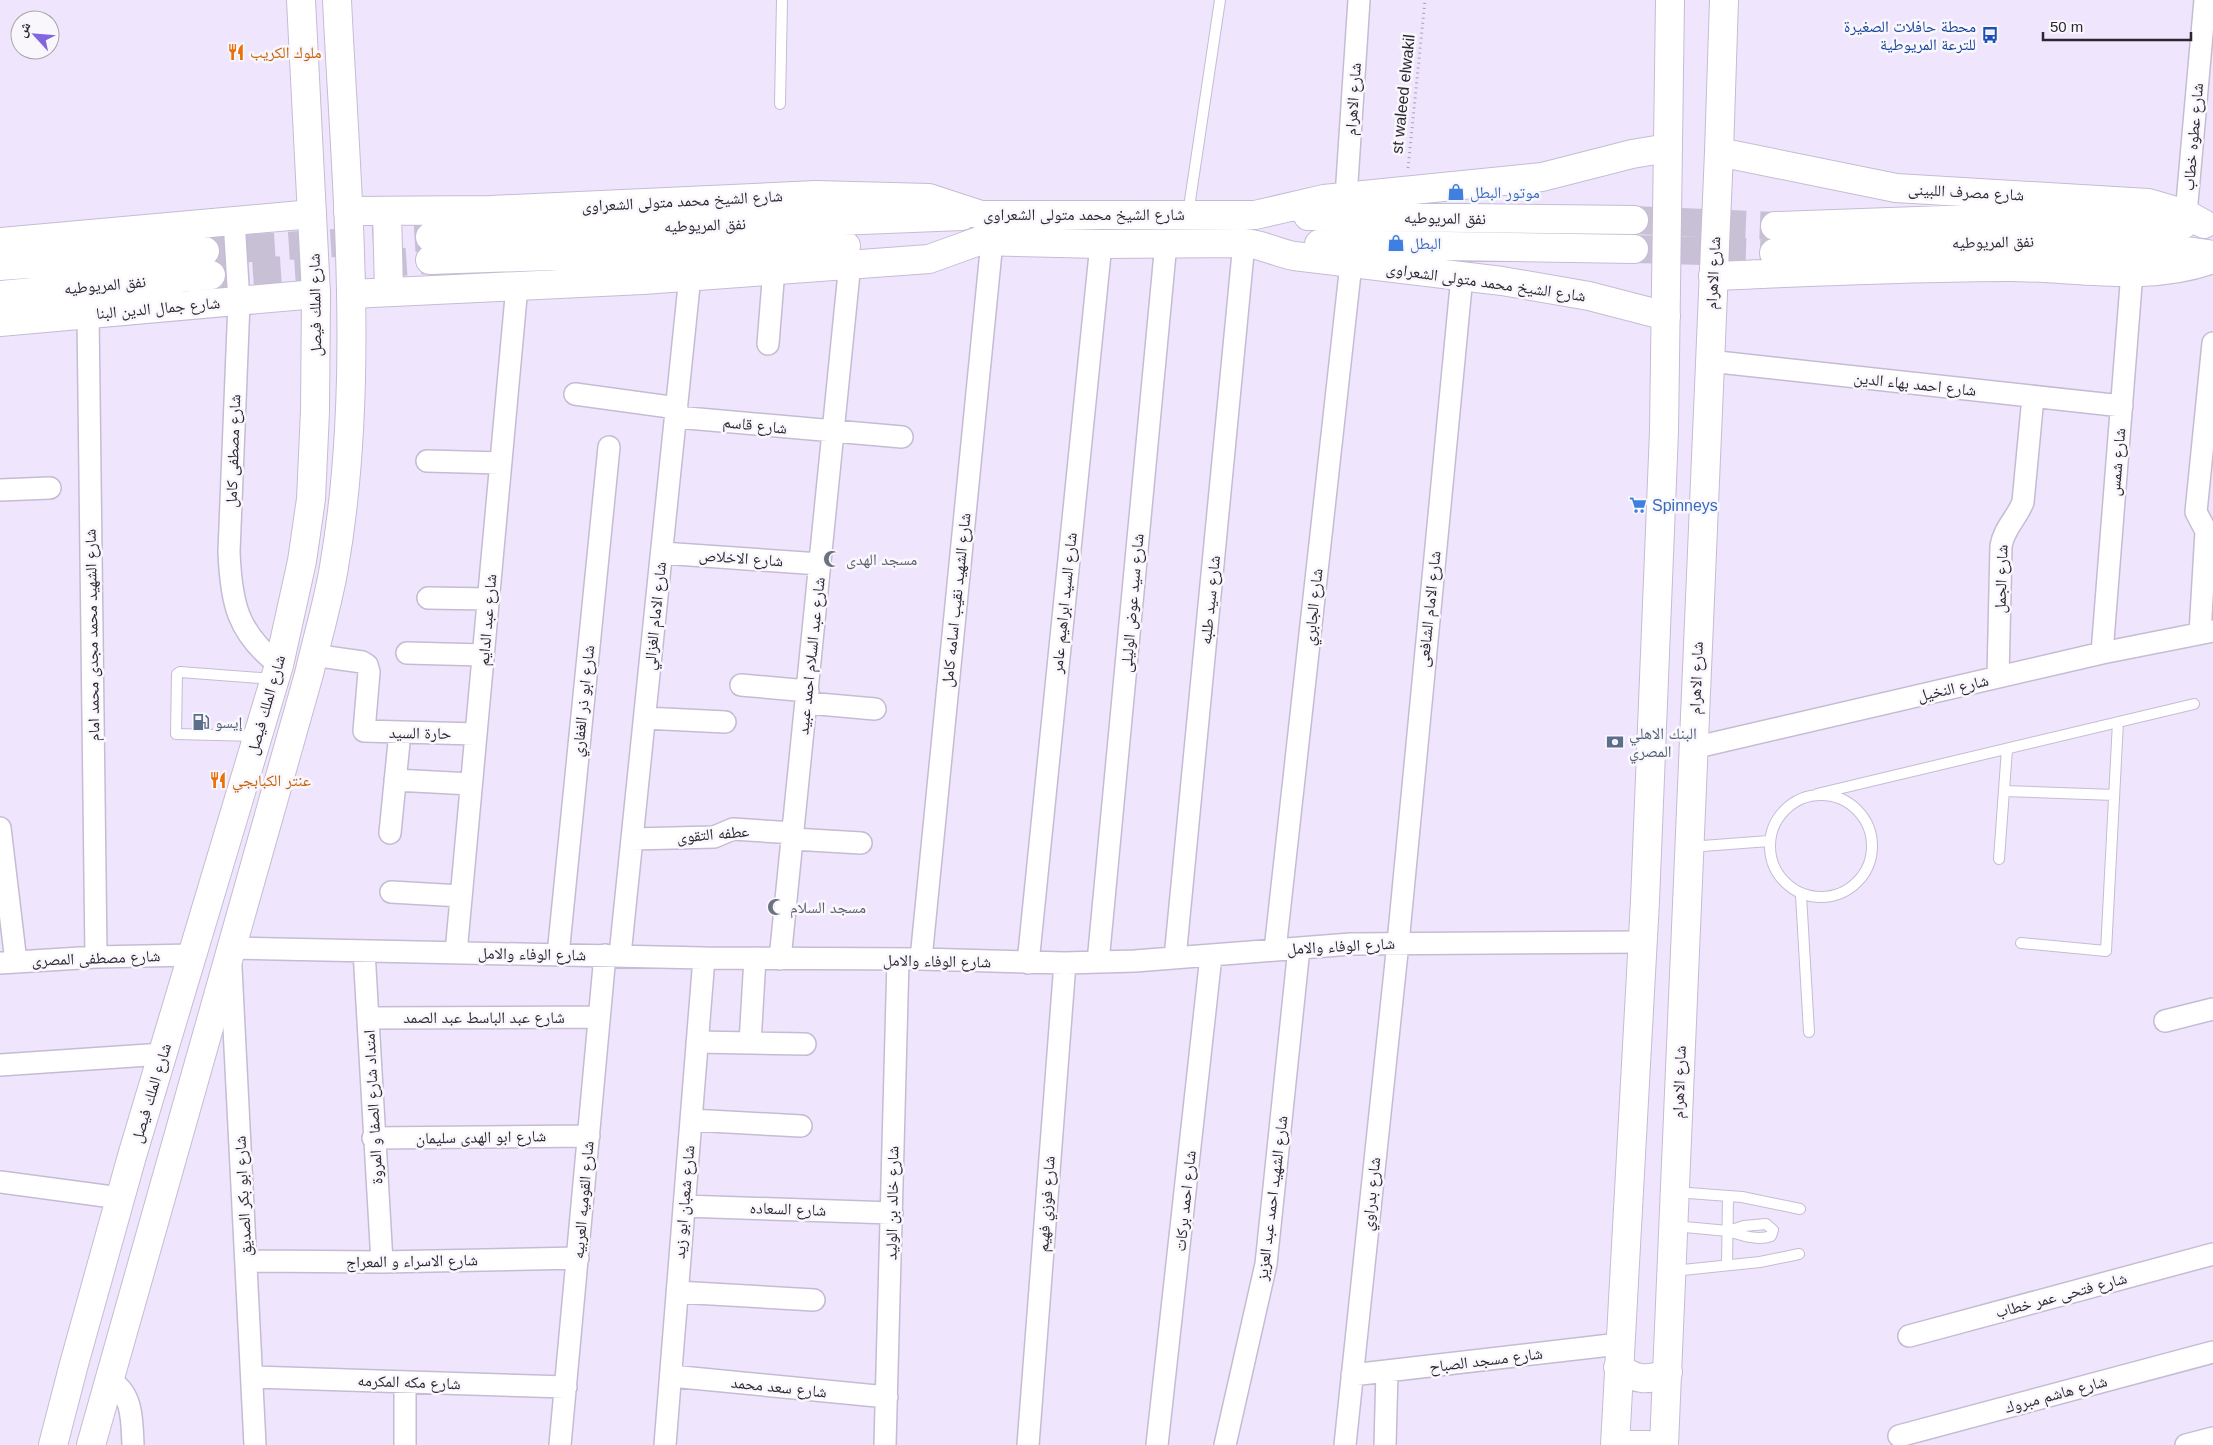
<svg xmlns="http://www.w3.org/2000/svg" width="2213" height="1445" viewBox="0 0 2213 1445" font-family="Arial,'Noto Naskh Arabic',sans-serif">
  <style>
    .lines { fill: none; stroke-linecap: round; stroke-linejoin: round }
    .secondary-tunnel { stroke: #c8c0d5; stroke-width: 28; stroke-dasharray: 28 14; stroke-linecap: butt }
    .service-casing { stroke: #c5bcd3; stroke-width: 12 }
    .minor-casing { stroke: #c5bcd3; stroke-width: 24 }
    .secondary-casing { stroke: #c5bcd3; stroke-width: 30 }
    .primary-casing { stroke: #c5bcd3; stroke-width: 30 }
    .path { stroke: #a8a0b3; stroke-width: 3; stroke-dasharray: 1 4; stroke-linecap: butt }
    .service { stroke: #fff; stroke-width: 10 }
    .minor { stroke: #fff; stroke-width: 21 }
    .secondary { stroke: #fff; stroke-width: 28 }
    .primary { stroke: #fff; stroke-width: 28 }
    .labels { text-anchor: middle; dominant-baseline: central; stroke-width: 5; stroke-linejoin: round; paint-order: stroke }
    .transit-label { font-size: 16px; fill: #164399; stroke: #f9f7fc; text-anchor: end }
    .food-label { font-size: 16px; fill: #c56008; stroke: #f9f7fc; text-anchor: start }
    .street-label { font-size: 16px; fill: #2b2730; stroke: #f9f7fc }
    .shop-label { font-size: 16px; fill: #366cbe; stroke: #f9f7fc; text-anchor: start }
    .worship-label { font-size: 16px; fill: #5b616d; stroke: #f9f7fc; text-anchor: start }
    .service-label { font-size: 16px; fill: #4e5e75; stroke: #f9f7fc; text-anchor: start }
  </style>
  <rect width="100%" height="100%" fill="#efe6fe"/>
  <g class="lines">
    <path class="secondary-tunnel" d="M 1634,220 L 1775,226
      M 1634,249 L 1774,253
      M 205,251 L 430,237
      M 211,275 L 430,260"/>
    <g class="service-casing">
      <path id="service" d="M 780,104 L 782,0
        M 1188,214 L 1220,0
        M 256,736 L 176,734 L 177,674 L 180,672 L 274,679
        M 2004,791 L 2114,795
        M 1817,794 L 2194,704
        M1770 846a51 51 0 1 1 102 0a51 51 0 1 1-102 0Z
        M 1689,847 L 1769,841
        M 1999,859 L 2007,749
        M 1801,895 L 1809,1032
        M 2021,943 L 2106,951 L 2118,722
        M 1675,1192 L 1742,1197 L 1800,1209
        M 1766,1224 L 1773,1230 L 1771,1236 C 1757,1241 1742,1235 1728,1231 L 1744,1226 Z
        M 1674,1226 L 1728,1231
        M 1727,1265 L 1728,1196
        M 1673,1271 L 1760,1262 L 1799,1254"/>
    </g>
    <g class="minor-casing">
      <path id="minor" d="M 1346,197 L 1359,0
        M 2186,214 L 2205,0
        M 234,220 L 239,302 L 229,552 C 231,602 237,633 279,665
        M 88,314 L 96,957
        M 768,344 L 774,269
        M 1709,361 L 2122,406
        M 575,394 L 677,408
        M 676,417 L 902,437
        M 427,461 L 501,463
        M 0,490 L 50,488
        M 662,553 L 820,564
        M 428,598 L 489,599
        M 2200,633 L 2206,531 L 2196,512 L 2213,343
        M 407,653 L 483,655
        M 2102,653 L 2132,272
        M 313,655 L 362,662 L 367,665 L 369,672 L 364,731 L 476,734
        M 1998,677 L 2001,546 C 2004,528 2017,518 2023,502 L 2033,397
        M 741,685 L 808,691
        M 807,703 L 875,709
        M 645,718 L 725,722
        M 1693,748 L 2102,653 L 2213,631
        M 395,780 L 471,784
        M 0,828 L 16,962
        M 390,833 L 400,732
        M 632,839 L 714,837 L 733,829 L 794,833
        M 793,839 L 861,843
        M 391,892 L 461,896
        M 1275,950 L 1351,264
        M 364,951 L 382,1262
        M 456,953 L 517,286
        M 558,955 L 609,447
        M 620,955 L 690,276
        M 1175,958 L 1244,243
        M 780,959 L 850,263
        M 921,959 L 992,241
        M 1098,962 L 1166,243
        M 0,963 L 96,957 L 192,955
        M 1028,963 L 1101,244
        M 368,1018 L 599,1017
        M 2165,1021 L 2213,1009
        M 697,1042 L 805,1044
        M 750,1043 L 755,958
        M 0,1065 L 163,1054
        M 691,1120 L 801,1126
        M 373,1138 L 589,1136
        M 0,1182 L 120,1198
        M 684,1206 L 892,1213
        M 247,1261 L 382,1262 L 578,1258
        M 677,1292 L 814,1300
        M 1909,1336 L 2213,1254
        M 1352,1375 L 1619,1344
        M 671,1376 L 887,1397
        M 253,1377 L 566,1387
        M 109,1381 C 133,1391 132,1422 133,1445
        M 405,1382 L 405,1445
        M 1899,1436 L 2213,1352
        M 255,1445 L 230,948 L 704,958 L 921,959 L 1065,963 L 1135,961 L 1351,944 L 1643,942
        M 560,1445 L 605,955
        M 665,1445 L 704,958
        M 885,1445 L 898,960
        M 1028,1445 L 1065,963
        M 1157,1445 L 1211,956
        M 1225,1445 L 1266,1264 L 1299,948
        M 1345,1445 L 1398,943 L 1462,276
        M 1385,1445 L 1387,1372
        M 2186,1445 L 2213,1438"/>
    </g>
    <g class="secondary-casing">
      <path id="secondary" d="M 1719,152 L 1896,188 L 2148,203 L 2186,214 L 2204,224
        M 348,211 L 491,210 L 816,195 L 929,198 L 981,215 L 1255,215 L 1324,199 L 1542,177 L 1632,154 L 1668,148
        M 387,211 L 389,291
        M 1308,216 L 1634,220
        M 1775,226 L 2001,218 L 2184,224
        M 430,237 L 962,216
        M 0,242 L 312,214
        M 1319,244 L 1634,249
        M 1774,253 L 1999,240 L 2160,247 L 2213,255
        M 430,260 L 846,246
        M 0,266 L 205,251
        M 1713,276 C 1812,272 1911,267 2009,267 C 2076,267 2149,283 2213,259
        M 351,294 L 643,280 L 929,259 L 979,241 L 1101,244 L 1244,243 C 1262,244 1277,253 1294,256 L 1502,281 L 1589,296 L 1666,316
        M 0,295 L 211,275
        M 0,322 L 316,294"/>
    </g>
    <g class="primary-casing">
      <path id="primary" d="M 1618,1367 C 1635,1380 1648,1382 1668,1372
        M 53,1445 L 74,1364 L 132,1156 L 279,665 L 302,561 L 311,499 L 315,411 L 316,294 L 301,0
        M 91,1445 L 309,674 C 317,639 328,603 334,567 C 366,382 346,187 337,0
        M 1615,1445 L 1645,901 L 1664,431 L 1670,0
        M 1630,1445 L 1647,1445
        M 1664,1445 L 1719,152 L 1724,0"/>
    </g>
    <path class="path" d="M 1408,168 L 1425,0"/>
    <use href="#service" class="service"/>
    <use href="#minor" class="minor"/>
    <use href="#secondary" class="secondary"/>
    <use href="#primary" class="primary"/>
  </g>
  <defs>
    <g id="bus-bare" transform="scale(1.35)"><path d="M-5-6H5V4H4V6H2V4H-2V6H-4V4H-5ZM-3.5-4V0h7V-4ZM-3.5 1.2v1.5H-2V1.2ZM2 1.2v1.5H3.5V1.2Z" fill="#1a4fb4" stroke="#f9f7fc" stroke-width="2.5" paint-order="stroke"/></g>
    <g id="restaurant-bare" transform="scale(1.35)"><path d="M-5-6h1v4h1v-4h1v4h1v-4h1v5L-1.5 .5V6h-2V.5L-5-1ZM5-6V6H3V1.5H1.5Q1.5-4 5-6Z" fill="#e8710a" stroke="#f9f7fc" stroke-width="2.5" paint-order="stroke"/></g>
    <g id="shop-bare" transform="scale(1.35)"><path d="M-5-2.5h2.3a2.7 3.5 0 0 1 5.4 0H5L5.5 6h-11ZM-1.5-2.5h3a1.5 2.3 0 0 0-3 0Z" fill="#3f7fe0" stroke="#f9f7fc" stroke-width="2.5" paint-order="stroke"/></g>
    <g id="supermarket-bare" transform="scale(1.35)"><path d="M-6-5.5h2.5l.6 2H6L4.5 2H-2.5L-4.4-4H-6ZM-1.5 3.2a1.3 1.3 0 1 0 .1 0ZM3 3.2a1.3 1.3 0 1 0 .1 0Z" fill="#3f7fe0" stroke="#f9f7fc" stroke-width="2.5" paint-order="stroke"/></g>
    <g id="mosque-bare" transform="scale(1.35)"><path d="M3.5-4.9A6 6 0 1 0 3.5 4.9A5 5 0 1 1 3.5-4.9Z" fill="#6b7280" stroke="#f9f7fc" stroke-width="2.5" paint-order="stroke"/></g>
    <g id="fuel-bare" transform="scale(1.35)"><path d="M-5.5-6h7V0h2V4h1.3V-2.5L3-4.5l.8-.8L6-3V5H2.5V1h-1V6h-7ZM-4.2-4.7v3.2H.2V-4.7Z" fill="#5c6f8a" stroke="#f9f7fc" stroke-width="2.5" paint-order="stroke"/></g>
    <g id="bank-bare" transform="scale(1.35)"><path d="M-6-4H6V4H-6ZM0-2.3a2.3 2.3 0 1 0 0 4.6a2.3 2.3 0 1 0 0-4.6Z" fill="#5c6f8a" stroke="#f9f7fc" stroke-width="2.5" paint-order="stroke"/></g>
  </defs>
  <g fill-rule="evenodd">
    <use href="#bus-bare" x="1990" y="35"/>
    <use href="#restaurant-bare" x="236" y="52"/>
    <use href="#shop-bare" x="1456" y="192"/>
    <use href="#shop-bare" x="1396" y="243"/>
    <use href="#supermarket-bare" x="1638" y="505"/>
    <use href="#mosque-bare" x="832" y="559"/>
    <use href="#fuel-bare" x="201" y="722"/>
    <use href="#bank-bare" x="1615" y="742"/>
    <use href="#restaurant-bare" x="218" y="780"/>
    <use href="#mosque-bare" x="776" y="907"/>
  </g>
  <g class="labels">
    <g class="transit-label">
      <text x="1976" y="26">محطة حافلات الصغيرة<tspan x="1976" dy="18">للترعة المريوطية</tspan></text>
    </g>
    <g class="food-label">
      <text x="250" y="52">ملوك الكريب</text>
      <text x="232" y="780">عنتر الكبابجي</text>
    </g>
    <g class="street-label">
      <text transform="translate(1403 94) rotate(-84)">st waleed elwakil</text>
      <text transform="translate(1353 99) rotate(-86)">شارع الاهرام</text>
      <text transform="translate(2193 137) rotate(-85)">شارع عطوه خطاب</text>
      <text transform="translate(1966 192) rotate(3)">شارع مصرف اللبينى</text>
      <text transform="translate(682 201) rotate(-3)">شارع الشيخ محمد متولى الشعراوى</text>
      <text x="1084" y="214">شارع الشيخ محمد متولى الشعراوى</text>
      <text transform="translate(1445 218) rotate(1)">نفق المريوطيه</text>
      <text transform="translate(705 225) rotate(-2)">نفق المريوطيه</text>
      <text transform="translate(1993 242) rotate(-1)">نفق المريوطيه</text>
      <text transform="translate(1713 273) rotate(-87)">شارع الاهرام</text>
      <text transform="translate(1486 282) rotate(8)">شارع الشيخ محمد متولى الشعراوى</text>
      <text transform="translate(105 285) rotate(-5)">نفق المريوطيه</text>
      <text transform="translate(315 305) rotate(-91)">شارع الملك فيصل</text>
      <text transform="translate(158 308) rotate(-5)">شارع جمال الدين البنا</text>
      <text transform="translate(1915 384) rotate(6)">شارع احمد بهاء الدين</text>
      <text transform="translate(755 425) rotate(6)">شارع قاسم</text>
      <text transform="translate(233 451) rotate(-88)">شارع مصطفى كامل</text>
      <text transform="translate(2117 462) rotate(-85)">شارع شمس</text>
      <text transform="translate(741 558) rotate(4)">شارع الاخلاص</text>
      <text transform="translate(2001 579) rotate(-88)">شارع الجمل</text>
      <text transform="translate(956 600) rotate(-84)">شارع الشهيد نقيب اسامه كامل</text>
      <text transform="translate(1210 600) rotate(-84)">شارع سيد طلبه</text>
      <text transform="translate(1064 603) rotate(-84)">شارع السيد ابراهيم عامر</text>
      <text transform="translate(1132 603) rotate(-85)">شارع سيد عوض الوليلى</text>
      <text transform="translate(1313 607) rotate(-84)">شارع الجابري</text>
      <text transform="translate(1429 609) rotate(-84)">شارع الامام الشافعى</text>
      <text transform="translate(655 616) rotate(-84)">شارع الامام الغزالي</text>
      <text transform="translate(487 620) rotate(-85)">شارع عبد الدايم</text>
      <text transform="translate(92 635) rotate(-91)">شارع الشهيد محمد مجدى محمد امام</text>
      <text transform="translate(811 656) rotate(-84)">شارع عبد السلام احمد عبيد</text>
      <text transform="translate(1696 678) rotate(-88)">شارع الاهرام</text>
      <text transform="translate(1953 688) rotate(-13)">شارع النخيل</text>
      <text transform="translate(583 701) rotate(-84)">شارع ابو ذر الغفاري</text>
      <text transform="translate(266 705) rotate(-74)">شارع الملك فيصل</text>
      <text transform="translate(420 733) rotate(1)">حارة السيد</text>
      <text transform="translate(713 834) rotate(-5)">عطفه التقوى</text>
      <text transform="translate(1341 946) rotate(-3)">شارع الوفاء والامل</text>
      <text transform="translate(532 954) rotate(1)">شارع الوفاء والامل</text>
      <text transform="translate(96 958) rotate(-2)">شارع مصطفى المصرى</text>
      <text transform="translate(937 961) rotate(1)">شارع الوفاء والامل</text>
      <text x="484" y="1017">شارع عبد الباسط عبد الصمد</text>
      <text transform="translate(1679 1082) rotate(-88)">شارع الاهرام</text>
      <text transform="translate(151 1093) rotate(-73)">شارع الملك فيصل</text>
      <text transform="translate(373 1107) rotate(-93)">امتداد شارع الصفا و المروة</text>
      <text transform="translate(481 1137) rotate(-1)">شارع ابو الهدى سليمان</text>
      <text transform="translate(1371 1194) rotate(-84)">شارع بدراوي</text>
      <text transform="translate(243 1196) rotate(-93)">شارع ابو بكر الصديق</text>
      <text transform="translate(1272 1198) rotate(-83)">شارع الشهيد احمد عبد العزيز</text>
      <text transform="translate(583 1200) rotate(-85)">شارع القوميه العربيه</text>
      <text transform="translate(1185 1201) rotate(-84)">شارع احمد بركات</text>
      <text transform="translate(684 1202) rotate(-85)">شارع شعبان ابو زيد</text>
      <text transform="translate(892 1203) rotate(-89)">شارع خالد بن الوليد</text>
      <text transform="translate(1046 1204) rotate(-86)">شارع فوزي فهيم</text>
      <text transform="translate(788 1209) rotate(2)">شارع السعاده</text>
      <text transform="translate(412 1261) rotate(-1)">شارع الاسراء و المعراج</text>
      <text transform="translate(2061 1295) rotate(-15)">شارع فتحى عمر خطاب</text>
      <text transform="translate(1486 1360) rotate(-7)">شارع مسجد الصباح</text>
      <text transform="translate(409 1382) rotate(2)">شارع مكه المكرمه</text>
      <text transform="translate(779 1387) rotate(6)">شارع سعد محمد</text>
      <text transform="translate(2056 1394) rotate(-15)">شارع هاشم مبروك</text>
    </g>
    <g class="shop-label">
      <text x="1470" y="192">موتور البطل</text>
      <text x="1410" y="243">البطل</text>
      <text x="1652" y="505">Spinneys</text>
    </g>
    <g class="worship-label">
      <text x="846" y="559">مسجد الهدى</text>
      <text x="790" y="907">مسجد السلام</text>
    </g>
    <g class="service-label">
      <text x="215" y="722">إيسو</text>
      <text x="1629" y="733">البنك الاهلي<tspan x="1629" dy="18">المصري</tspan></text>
    </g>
  </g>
  <g transform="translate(35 35) rotate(296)"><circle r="24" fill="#f9f7fc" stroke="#a7a4aa"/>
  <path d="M0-4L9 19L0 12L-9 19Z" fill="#8265e0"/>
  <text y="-8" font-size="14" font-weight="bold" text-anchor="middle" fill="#2b2730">ش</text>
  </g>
  <path d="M2043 32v8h148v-8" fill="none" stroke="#2b2730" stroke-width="2.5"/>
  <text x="2050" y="32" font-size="15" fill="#2b2730" stroke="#f9f7fc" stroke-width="4" paint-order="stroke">50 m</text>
</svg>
